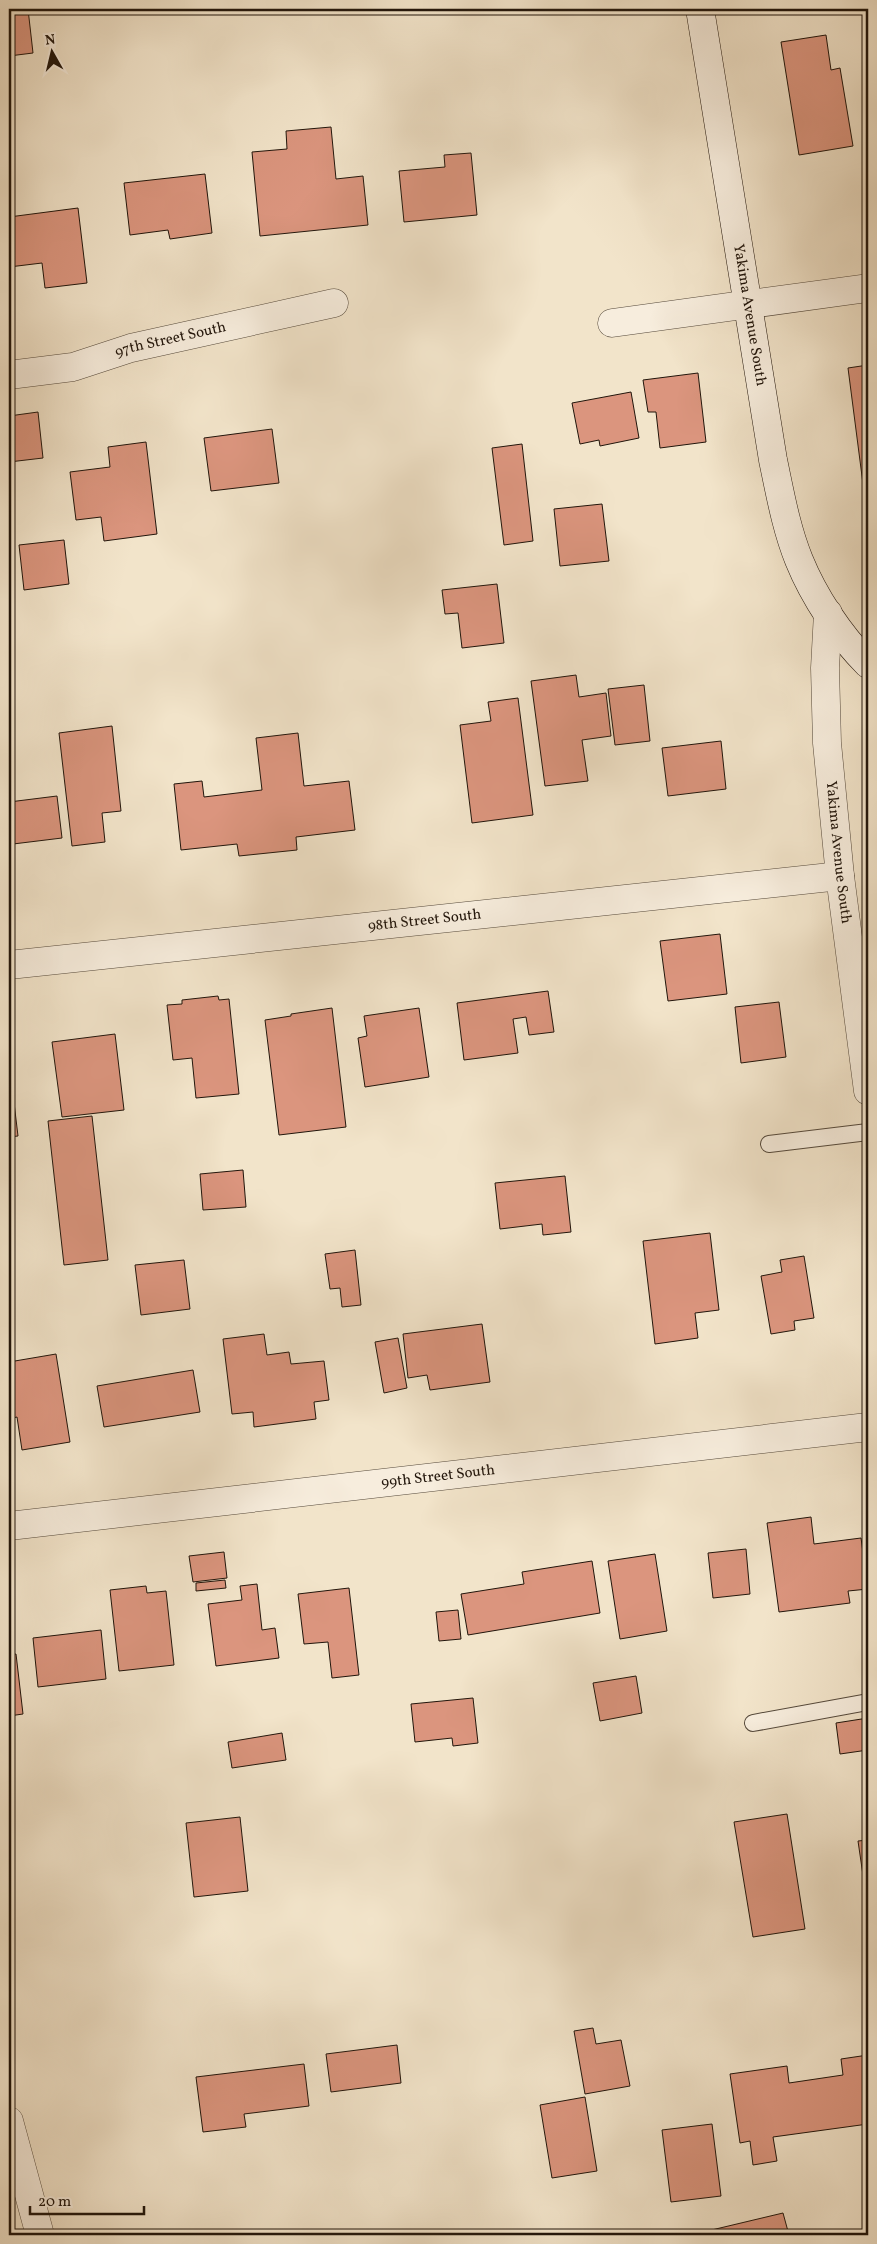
<svg xmlns="http://www.w3.org/2000/svg" width="877" height="2244" viewBox="0 0 877 2244" font-family="Vollkorn,serif">
  <style>
    .building { fill: #db957e; stroke: #21150b }
    .lines { fill: none; stroke-linecap: round; stroke-linejoin: round }
    .service-casing { stroke: #55493b; stroke-width: 18 }
    .minor-casing { stroke: #55493b; stroke-width: 29 }
    .secondary-casing { stroke: #21150b; stroke-width: 29 }
    .service { stroke: #f7eddd; stroke-width: 16 }
    .minor { stroke: #f7eddd; stroke-width: 28 }
    .secondary { stroke: #f7eddd; stroke-width: 28 }
    .labels { text-anchor: middle; dominant-baseline: central; stroke-width: 4.5; stroke-linejoin: round; paint-order: stroke }
    .street-label { font-size: 15px; fill: #21150b; stroke: #f7eddd }
  </style>
  <rect width="100%" height="100%" fill="#f2e4ca"/>
  <filter id="stains"><feTurbulence type="fractalNoise" baseFrequency=".004" numOctaves="4"/><feColorMatrix values="0 0 0 0 .2 0 0 0 0 .09 0 0 0 0 .02 0 0 0 .5 -.17"/></filter>
  <radialGradient id="worn" r=".72"><stop offset=".6" stop-color="#630" stop-opacity="0"/><stop offset="1" stop-color="#630" stop-opacity=".3"/></radialGradient>
  <path class="building" d="M 28,9 L 33,53 L 9,56 L 9,11 Z
    M 401,9 L 432,9 L 401,13 Z
    M 826,35 L 831,70 L 840,68 L 853,146 L 799,155 L 781,42 Z
    M 331,127 L 336,179 L 363,176 L 368,225 L 260,236 L 252,152 L 287,149 L 286,131 Z
    M 471,153 L 477,215 L 404,222 L 399,171 L 445,167 L 444,155 Z
    M 205,174 L 212,233 L 170,239 L 168,230 L 130,235 L 124,183 Z
    M 78,208 L 87,283 L 45,288 L 42,263 L 9,267 L 9,217 Z
    M 868,365 L 868,484 L 863,484 L 848,368 Z
    M 698,373 L 706,442 L 660,448 L 656,412 L 648,412 L 643,380 Z
    M 631,392 L 639,438 L 600,446 L 599,440 L 580,444 L 572,403 Z
    M 38,412 L 43,458 L 9,462 L 9,416 Z
    M 272,429 L 279,483 L 211,491 L 204,438 Z
    M 146,442 L 157,534 L 104,541 L 101,517 L 76,520 L 70,472 L 110,467 L 108,447 Z
    M 522,444 L 533,541 L 504,545 L 492,448 Z
    M 602,504 L 609,561 L 560,566 L 554,509 Z
    M 64,540 L 69,584 L 24,590 L 19,545 Z
    M 497,584 L 504,643 L 462,648 L 458,613 L 445,614 L 442,590 Z
    M 576,675 L 579,697 L 606,693 L 611,736 L 582,740 L 588,781 L 545,786 L 531,681 Z
    M 644,685 L 650,741 L 615,745 L 608,689 Z
    M 518,698 L 533,815 L 472,823 L 460,725 L 491,721 L 488,702 Z
    M 112,726 L 121,811 L 102,813 L 105,842 L 72,846 L 59,733 Z
    M 298,733 L 304,786 L 349,781 L 355,830 L 296,837 L 297,850 L 239,856 L 237,844 L 181,850 L 174,784 L 202,781 L 204,797 L 262,790 L 256,738 Z
    M 721,741 L 726,789 L 668,796 L 662,748 Z
    M 57,796 L 62,838 L 13,844 L 9,802 Z
    M 720,934 L 727,994 L 668,1001 L 660,941 Z
    M 548,991 L 554,1032 L 529,1035 L 526,1017 L 513,1019 L 518,1053 L 464,1060 L 457,1003 Z
    M 218,996 L 219,1000 L 229,999 L 239,1094 L 196,1098 L 192,1058 L 173,1060 L 167,1005 L 182,1004 L 182,1000 Z
    M 779,1002 L 786,1057 L 741,1063 L 735,1007 Z
    M 332,1008 L 346,1127 L 279,1135 L 265,1020 L 291,1016 L 291,1014 Z
    M 419,1008 L 429,1077 L 365,1087 L 358,1038 L 367,1036 L 364,1016 Z
    M 115,1034 L 124,1110 L 62,1117 L 52,1042 Z
    M 9,1086 L 12,1086 L 18,1136 L 9,1137 Z
    M 92,1116 L 108,1260 L 64,1265 L 48,1121 Z
    M 243,1170 L 246,1207 L 203,1210 L 200,1174 Z
    M 565,1176 L 571,1232 L 543,1235 L 542,1224 L 500,1229 L 495,1183 Z
    M 710,1233 L 719,1310 L 695,1313 L 698,1338 L 655,1344 L 643,1241 Z
    M 355,1250 L 361,1305 L 342,1307 L 340,1288 L 330,1289 L 325,1254 Z
    M 804,1256 L 814,1318 L 794,1321 L 795,1330 L 771,1334 L 761,1276 L 782,1272 L 780,1260 Z
    M 184,1260 L 190,1309 L 141,1315 L 135,1265 Z
    M 482,1324 L 490,1382 L 430,1390 L 427,1375 L 408,1378 L 403,1334 Z
    M 264,1334 L 267,1355 L 289,1352 L 291,1364 L 324,1361 L 329,1400 L 314,1402 L 316,1419 L 254,1427 L 253,1412 L 232,1414 L 223,1339 Z
    M 398,1338 L 407,1388 L 384,1393 L 375,1342 Z
    M 56,1354 L 70,1442 L 22,1450 L 17,1417 L 9,1419 L 9,1362 Z
    M 193,1370 L 200,1412 L 104,1427 L 97,1386 Z
    M 811,1517 L 814,1544 L 861,1538 L 868,1589 L 848,1591 L 850,1603 L 779,1612 L 767,1523 Z
    M 746,1549 L 750,1594 L 713,1598 L 708,1553 Z
    M 224,1552 L 227,1578 L 193,1582 L 189,1556 Z
    M 655,1554 L 667,1631 L 620,1639 L 608,1561 Z
    M 592,1561 L 600,1613 L 468,1635 L 461,1594 L 524,1584 L 522,1572 Z
    M 225,1580 L 226,1588 L 196,1591 L 196,1583 Z
    M 257,1584 L 262,1630 L 275,1628 L 279,1658 L 216,1666 L 208,1604 L 242,1600 L 240,1586 Z
    M 146,1586 L 147,1593 L 166,1591 L 174,1665 L 119,1671 L 110,1590 Z
    M 349,1588 L 359,1675 L 332,1678 L 328,1642 L 304,1644 L 298,1594 Z
    M 458,1610 L 461,1639 L 439,1641 L 436,1612 Z
    M 101,1630 L 106,1679 L 38,1687 L 33,1638 Z
    M 16,1654 L 23,1714 L 9,1716 L 9,1655 Z
    M 636,1676 L 642,1713 L 600,1721 L 593,1683 Z
    M 473,1698 L 478,1743 L 453,1746 L 452,1738 L 415,1742 L 411,1704 Z
    M 868,1718 L 868,1750 L 840,1754 L 836,1723 Z
    M 282,1733 L 286,1760 L 232,1768 L 228,1742 Z
    M 787,1814 L 805,1929 L 753,1937 L 734,1822 Z
    M 240,1817 L 248,1891 L 194,1897 L 186,1823 Z
    M 868,1840 L 868,1896 L 866,1896 L 858,1841 Z
    M 593,2028 L 596,2044 L 621,2040 L 630,2086 L 585,2094 L 574,2031 Z
    M 397,2045 L 401,2083 L 331,2092 L 326,2054 Z
    M 868,2055 L 868,2124 L 773,2137 L 777,2161 L 753,2165 L 750,2141 L 740,2143 L 730,2074 L 787,2066 L 789,2083 L 843,2075 L 841,2059 Z
    M 304,2064 L 309,2106 L 244,2114 L 246,2127 L 203,2132 L 196,2077 Z
    M 585,2097 L 597,2171 L 552,2178 L 540,2105 Z
    M 712,2124 L 721,2196 L 671,2202 L 662,2130 Z
    M 783,2213 L 789,2235 L 699,2235 L 699,2233 Z"/>
  <g class="lines">
    <g class="service-casing">
      <path id="service" d="M 769,1144 L 868,1132
        M 753,1723 L 868,1702"/>
    </g>
    <g class="minor-casing">
      <g id="minor">
        <path d="M 612,323 L 868,288"/>
        <path id="s1" d="M 9,375 L 73,367 L 131,348 L 334,303"/>
        <path id="s2" d="M 828,613 L 825,668 L 827,743 L 840,876 L 868,1091"/>
        <path id="s3" d="M 9,965 L 840,876"/>
        <path id="s4" d="M 9,1526 L 868,1427"/>
        <path d="M 9,2121 L 40,2235"/>
      </g>
    </g>
    <g class="secondary-casing">
      <g id="secondary">
        <path id="s5" d="M 700,9 L 773,460 C 780,493 786,528 799,560 C 814,597 840,636 868,664"/>
      </g>
    </g>
    <use href="#service" class="service"/>
    <use href="#minor" class="minor"/>
    <use href="#secondary" class="secondary"/>
  </g>
  <g class="labels">
    <g class="street-label">
      <text stroke="none"><textPath href="#s5" startOffset="310">Yakima Avenue South</textPath></text>
      <text stroke="none"><textPath href="#s1" startOffset="166">97th Street South</textPath></text>
      <text stroke="none"><textPath href="#s2" startOffset="240">Yakima Avenue South</textPath></text>
      <text stroke="none"><textPath href="#s3" startOffset="418">98th Street South</textPath></text>
      <text stroke="none"><textPath href="#s4" startOffset="432">99th Street South</textPath></text>
    </g>
  </g>
  <rect width="877" height="2244" fill="none" stroke="#f2e4ca" stroke-width="30"/>
  <rect x="10" y="10" width="857" height="2224" fill="none" stroke="#21150b" stroke-width="2.5"/>
  <rect x="15" y="15" width="847" height="2214" fill="none" stroke="#21150b"/>
  <g transform="translate(52 52) rotate(352)" stroke="#f7eddd" stroke-width="4" paint-order="stroke">
  <path d="M0-4L9 19L0 12L-9 19Z" fill="#21150b"/>
  <text y="-8" font-size="14" font-weight="bold" text-anchor="middle" fill="#21150b">N</text>
  </g>
  <path d="M30 2206v8h114v-8" fill="none" stroke="#21150b" stroke-width="2.5"/>
  <text x="38" y="2206" font-size="15" fill="#21150b" stroke="#f7eddd" stroke-width="4" paint-order="stroke">20 m</text>
  <rect width="100%" height="100%" filter="url(#stains)"/>
  <rect width="100%" height="100%" fill="url(#worn)"/>
</svg>
